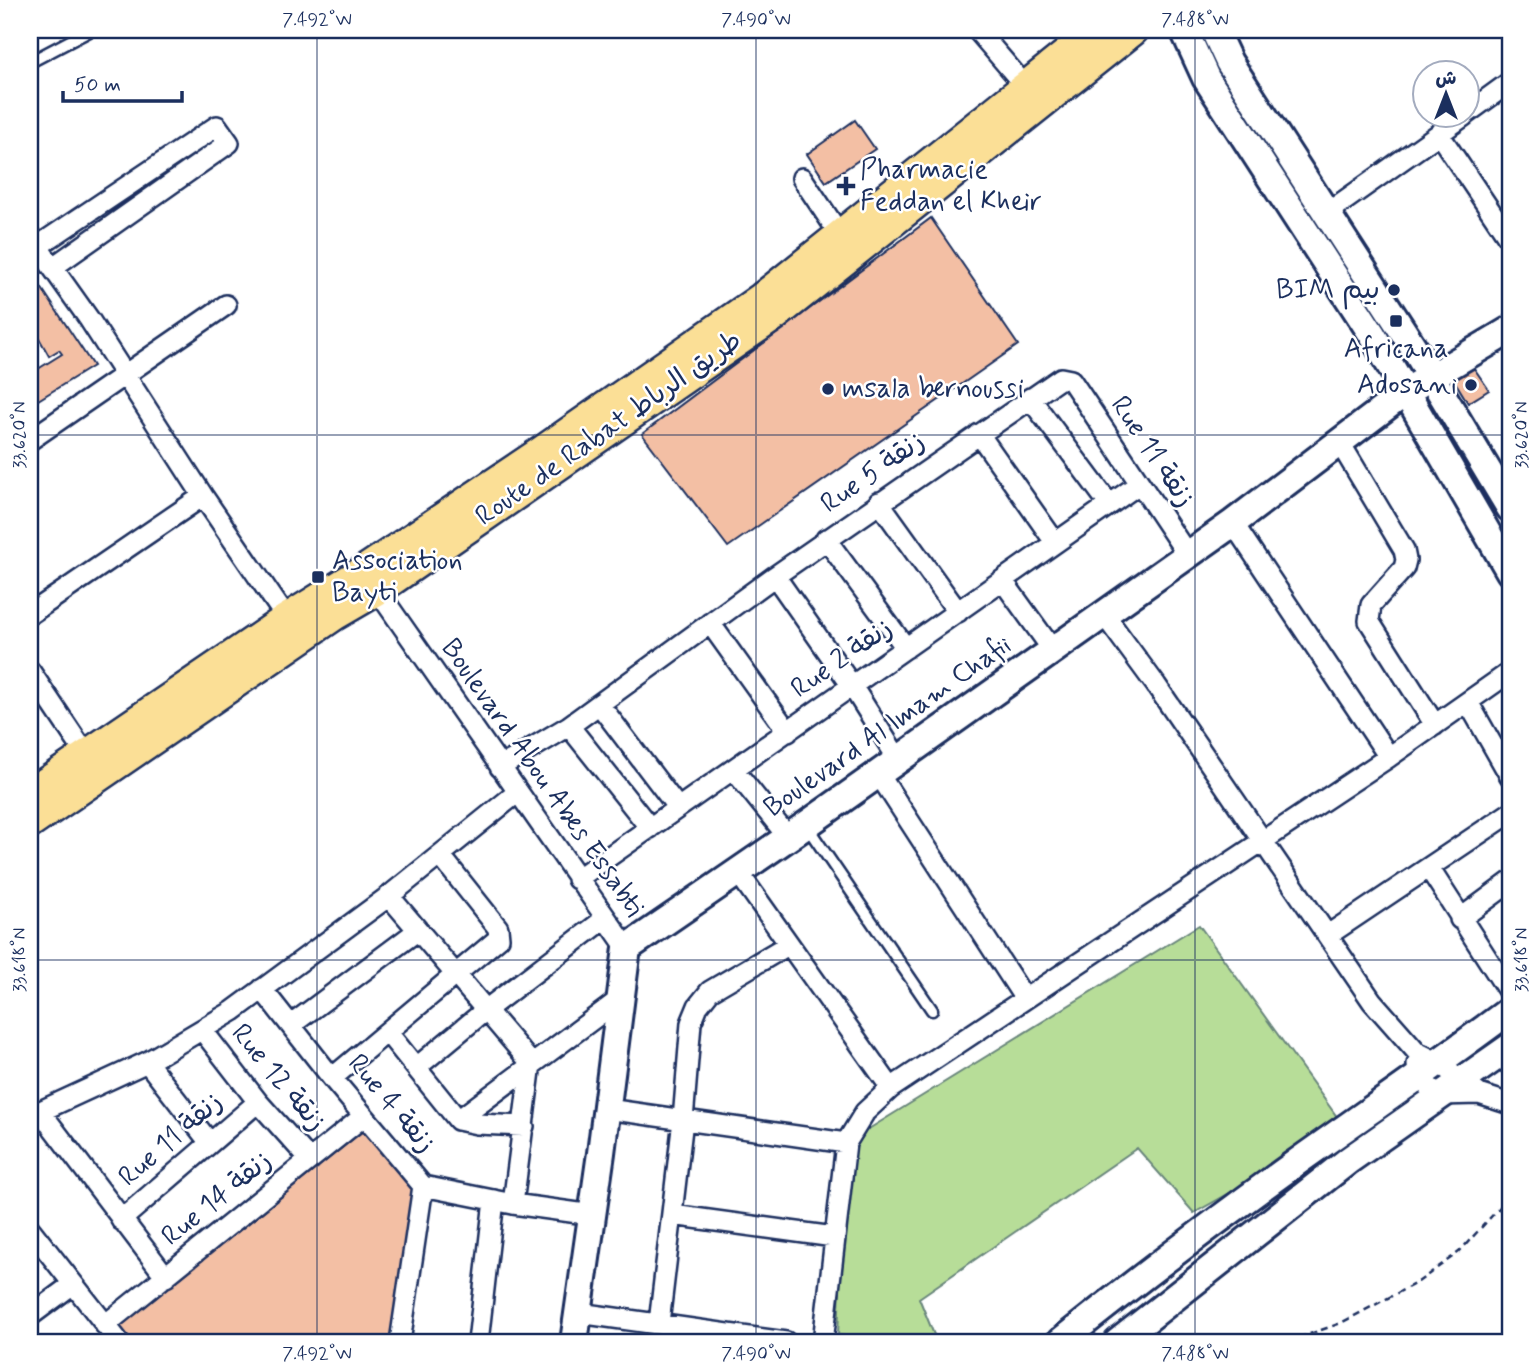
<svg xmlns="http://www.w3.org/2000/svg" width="1540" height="1372" viewBox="0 0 1540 1372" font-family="Mynerve,'Playpen Sans Arabic',sans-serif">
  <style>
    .green { fill: #b7dd98; stroke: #69867b; stroke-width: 2 }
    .building { fill: #f3bfa4; stroke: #1b2f5e; stroke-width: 2 }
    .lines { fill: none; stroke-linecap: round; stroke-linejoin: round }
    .lane-casing { stroke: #1b2f5e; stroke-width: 15 }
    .street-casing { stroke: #1b2f5e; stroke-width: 24 }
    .secondary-casing { stroke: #1b2f5e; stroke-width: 32 }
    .primary-casing { stroke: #1b2f5e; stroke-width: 35 }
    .path { stroke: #1b2f5e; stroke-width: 2.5; stroke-dasharray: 7 5; stroke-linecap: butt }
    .lane { stroke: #fff; stroke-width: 10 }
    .street { stroke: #fff; stroke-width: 19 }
    .secondary { stroke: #fff; stroke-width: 26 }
    .primary { stroke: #fbdf96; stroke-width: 30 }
    .ticks { fill: none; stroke: #1b2f5e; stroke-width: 2; stroke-opacity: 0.45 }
    .poi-dot { fill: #1b2f5e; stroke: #fff; stroke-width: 2.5 }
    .labels { text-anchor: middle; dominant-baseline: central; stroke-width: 5; stroke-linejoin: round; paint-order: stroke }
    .poi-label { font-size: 28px; fill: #1b2f5e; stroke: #fff; text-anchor: start }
    .street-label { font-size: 28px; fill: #1b2f5e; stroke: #fff }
    .neatline { fill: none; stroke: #1b2f5e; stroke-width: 2.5 }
    .ticks-label { font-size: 18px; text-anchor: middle; fill: #1b2f5e }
  </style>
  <rect width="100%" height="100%" fill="#fff"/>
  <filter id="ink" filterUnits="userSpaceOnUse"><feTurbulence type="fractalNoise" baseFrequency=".0143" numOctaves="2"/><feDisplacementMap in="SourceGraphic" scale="14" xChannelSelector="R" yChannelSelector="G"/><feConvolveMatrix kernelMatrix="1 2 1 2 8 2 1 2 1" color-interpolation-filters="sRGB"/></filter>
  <g filter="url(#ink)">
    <path class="green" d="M 1199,925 L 1345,1128 L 1194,1213 L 1137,1148 L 919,1298 L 937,1342 L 888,1342 L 838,1335 L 846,1143 Z"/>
    <path class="building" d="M 855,120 L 875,149 L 826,182 L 807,154 Z
      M 931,218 L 1018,345 L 728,547 L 642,434 Z
      M 39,284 L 93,366 L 30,405 L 30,374 L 62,354 L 59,350 L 49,356 L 30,322 L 30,290 Z
      M 1467,358 L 1489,390 L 1468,403 L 1454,380 L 1455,367 Z
      M 363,1131 L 414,1189 L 390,1342 L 132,1342 L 119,1327 Z"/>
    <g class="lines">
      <g class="lane-casing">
        <path id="lane" d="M 30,62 L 91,30
          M 806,825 L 932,1010"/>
      </g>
      <g class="street-casing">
        <path id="street" d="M 977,30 L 1026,87
          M 1466,114 L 1510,82
          M 1439,134 L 1510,240
          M 802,178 L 840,235
          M 1327,213 L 1464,116
          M 30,236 L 89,319 L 203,496 L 287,619
          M 38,246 L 217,126 L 229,143 L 53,267
          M 1030,398 L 1109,504
          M 979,434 L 1055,542
          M 30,440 L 226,305
          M 1340,443 L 1404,550 L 1406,560 L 1404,568 L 1371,605 L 1369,621 L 1435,725
          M 879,502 L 958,612
          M 1233,523 L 1389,757
          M 826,539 L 906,648
          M 775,576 L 852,686 L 898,759
          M 371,581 L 627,948
          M 1003,581 L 1052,649
          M 1103,613 L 1156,685 L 1372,1001 L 1417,1052 L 1439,1063 L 1479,1094
          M 30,614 L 203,496
          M 710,623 L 788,732
          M 30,671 L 87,756
          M 1468,702 L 1510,776
          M 599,704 L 678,808
          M 569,726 L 650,828
          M 500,767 L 569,726 L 775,576 L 1061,378 L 1071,380 L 1187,554
          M 734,770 L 788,837
          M 878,773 L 1025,999
          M 1429,868 L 1510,994
          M 738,872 L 891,1088
          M 577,879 L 1139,484
          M 389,896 L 531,1063 L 513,1204
          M 1460,919 L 1510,882
          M 1328,935 L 1510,813
          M 262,989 L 332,1078 L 423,1186 L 513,1204 L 593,1215
          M 291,1025 L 417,931
          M 203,1031 L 258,1102 L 310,1160
          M 388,1033 L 458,1120 L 477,1124 L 524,1126
          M 147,1062 L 210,1143
          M 1417,1064 L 1418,1078 L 1439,1095 L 1479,1094 L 1510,1104
          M 417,1067 L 487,1009 L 606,918
          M 332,1078 L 499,938 L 498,928 L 440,855
          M 607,1109 L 846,1143 L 823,1342
          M 40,1111 L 166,1277
          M 30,1116 L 147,1062 L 233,1011 L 389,896 L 518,792
          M 458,1120 L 620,999
          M 846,1143 L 865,1112 L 891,1088 L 1389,757 L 1510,672
          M 672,1215 L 834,1237
          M 121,1220 L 258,1102
          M 30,1229 L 119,1342
          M 579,1313 L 786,1342
          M 30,1316 L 73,1284
          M 659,1323 L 683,1120 L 691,1023 L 698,1006 L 710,991 L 788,945
          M 105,1325 L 364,1116
          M 400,1342 L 423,1186
          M 478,1342 L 494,1200"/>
      </g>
      <g class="secondary-casing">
        <path id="secondary" d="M 1184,30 L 1206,78 L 1372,334 L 1510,572
          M 1214,30 L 1229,62 L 1419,356 L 1510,508
          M 574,1342 L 601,1153 L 627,948 L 806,825 L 1233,523 L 1407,391 L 1510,330
          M 1060,1342 C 1136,1281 1214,1222 1293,1165 C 1366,1113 1439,1063 1510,1010
          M 1118,1342 L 1349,1160 L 1510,1047"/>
      </g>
      <g class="primary-casing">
        <path id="primary" d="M 30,794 L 287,619 L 364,571 L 540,453 L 762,298 L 1097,30
          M 30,823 L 334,615 L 377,590 L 775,315 L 1133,30"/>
      </g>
      <path class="path" d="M 1287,1342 L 1341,1323 L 1418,1282 L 1459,1252 L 1510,1196"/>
      <use href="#lane" class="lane"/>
      <use href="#street" class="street"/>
      <use href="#secondary" class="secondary"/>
      <use href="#primary" class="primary"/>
    </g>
  </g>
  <path class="ticks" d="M 317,30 L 317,1342M 756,30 L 756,1342M 1195,30 L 1195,1342M 30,435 L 1510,435M 30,960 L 1510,960"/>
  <g class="poi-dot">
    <path d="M842.5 175.5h7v7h7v7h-7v7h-7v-7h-7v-7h7z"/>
    <circle cx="1394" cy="290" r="7"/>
    <rect x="1389" y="314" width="14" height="14" rx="3.5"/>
    <circle cx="1471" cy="385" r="7"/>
    <circle cx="828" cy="389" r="7"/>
    <rect x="311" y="570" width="14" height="14" rx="3.5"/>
  </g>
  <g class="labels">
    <g class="poi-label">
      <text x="860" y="170">Pharmacie<tspan x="860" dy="32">Feddan el Kheir</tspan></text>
      <text x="1380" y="290" text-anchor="end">BIM بيم</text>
      <text x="1396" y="349" text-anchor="middle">Africana</text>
      <text x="1457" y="385" text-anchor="end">Adosani</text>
      <text x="842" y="389">msala bernoussi</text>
      <text x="332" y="561">Association<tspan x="332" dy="32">Bayti</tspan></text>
    </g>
    <g class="street-label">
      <text transform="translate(609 429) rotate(-35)">Route de Rabat طريق الرباط</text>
      <text transform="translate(1152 452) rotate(56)">Rue 11 زنقة</text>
      <text transform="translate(873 473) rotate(-35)">Rue 5 زنقة</text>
      <text transform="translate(842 659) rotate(-35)">Rue 2 زنقة</text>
      <text transform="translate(888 727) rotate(-35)">Boulevard Al Imam Chafii</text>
      <text transform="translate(542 778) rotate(55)">Boulevard Abou Abes Essabti</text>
      <text transform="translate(278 1078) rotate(50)">Rue 12 زنقة</text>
      <text transform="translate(391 1104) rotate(50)">Rue 4 زنقة</text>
      <text transform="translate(171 1140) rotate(-41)">Rue 11 زنقة</text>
      <text transform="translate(217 1199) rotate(-39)">Rue 14 زنقة</text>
    </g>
  </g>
  <rect width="1540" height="1372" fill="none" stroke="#fff" stroke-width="77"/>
  <g transform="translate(1446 94)"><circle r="33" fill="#ffffff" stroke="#a4acbf" stroke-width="2"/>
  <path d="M0-5L12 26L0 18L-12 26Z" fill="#1b2f5e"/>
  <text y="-10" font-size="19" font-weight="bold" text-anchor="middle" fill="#1b2f5e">ش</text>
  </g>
  <path d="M63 91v10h119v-10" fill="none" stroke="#1b2f5e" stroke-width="3.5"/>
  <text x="74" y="91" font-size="21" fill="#1b2f5e" stroke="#ffffff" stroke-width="5" paint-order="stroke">50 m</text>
  <rect x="38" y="38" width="1464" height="1296" class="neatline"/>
  <g class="ticks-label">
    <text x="317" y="25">7.492°W</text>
    <text x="756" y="25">7.490°W</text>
    <text x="1195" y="25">7.488°W</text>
    <text transform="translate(19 435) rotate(-90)" y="6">33.620°N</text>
    <text transform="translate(1521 435) rotate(-90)" y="6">33.620°N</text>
    <text transform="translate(19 960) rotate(-90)" y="6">33.618°N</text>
    <text transform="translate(1521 960) rotate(-90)" y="6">33.618°N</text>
    <text x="317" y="1359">7.492°W</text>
    <text x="756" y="1359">7.490°W</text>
    <text x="1195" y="1359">7.488°W</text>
  </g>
</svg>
